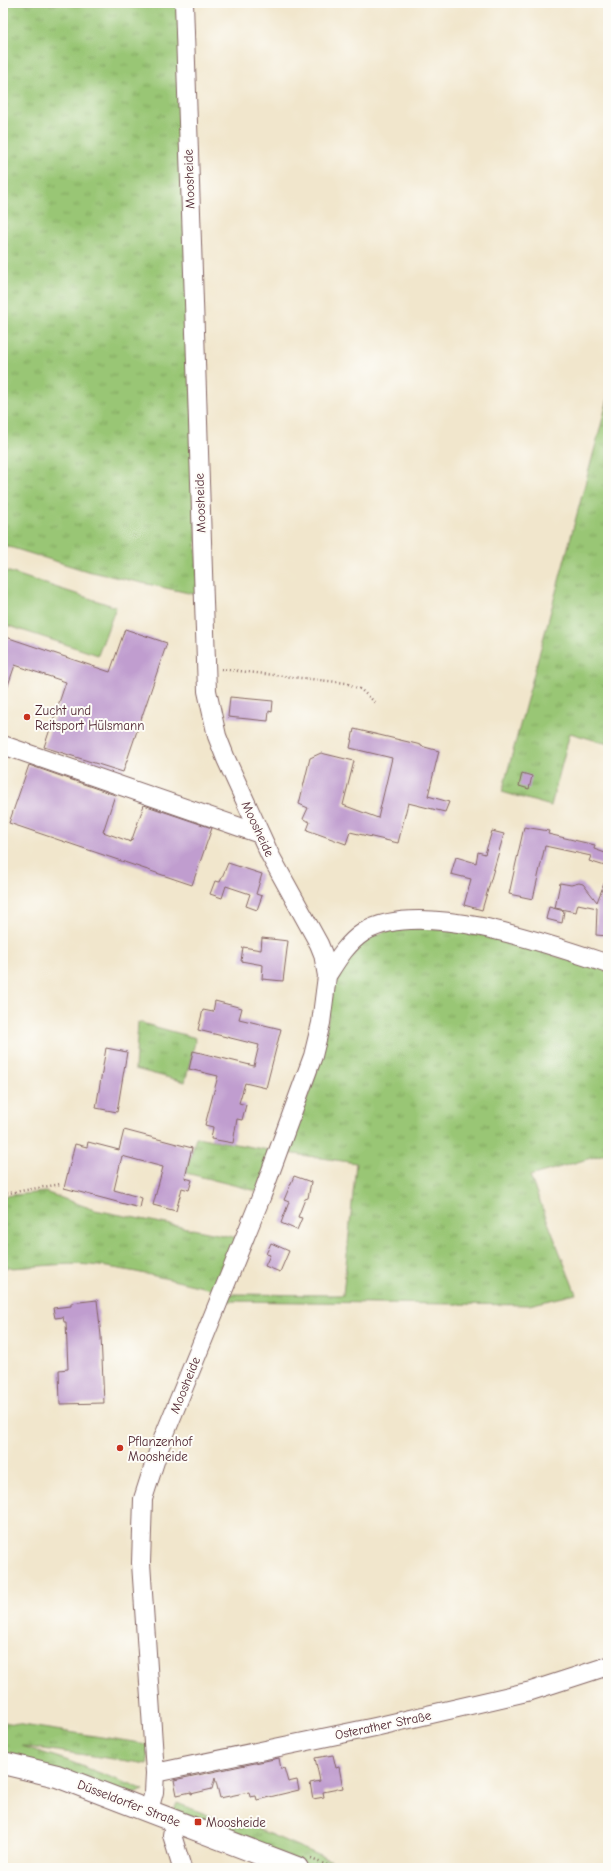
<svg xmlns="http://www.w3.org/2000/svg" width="611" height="1871" viewBox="0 0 611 1871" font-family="'Comic Neue',sans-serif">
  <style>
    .grass { fill: url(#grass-tufts); stroke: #727250 }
    .park { fill: #99c674; stroke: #727250 }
    .building { fill: #c09dcf }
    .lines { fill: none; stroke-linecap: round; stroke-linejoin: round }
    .minor-casing { stroke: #846563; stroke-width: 20 }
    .major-casing { stroke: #846563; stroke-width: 24 }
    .path { stroke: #846563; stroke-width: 2.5; stroke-dasharray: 1 3; stroke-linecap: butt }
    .minor { stroke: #fff; stroke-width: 18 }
    .major { stroke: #fff; stroke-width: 22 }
    .poi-dot { fill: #c8321e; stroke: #fdfcf7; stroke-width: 1.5 }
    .labels { text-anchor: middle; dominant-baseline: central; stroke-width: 4; stroke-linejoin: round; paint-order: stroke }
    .street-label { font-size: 13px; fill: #4a1f2b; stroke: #fdfcf7 }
    .poi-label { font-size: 13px; fill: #4a1f2b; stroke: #fdfcf7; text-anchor: start }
  </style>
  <defs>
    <pattern id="grass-tufts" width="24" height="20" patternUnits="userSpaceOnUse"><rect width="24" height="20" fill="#99c674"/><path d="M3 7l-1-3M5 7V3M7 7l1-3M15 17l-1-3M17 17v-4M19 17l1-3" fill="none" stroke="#7fa05f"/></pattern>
  </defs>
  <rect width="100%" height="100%" fill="#fdfcf7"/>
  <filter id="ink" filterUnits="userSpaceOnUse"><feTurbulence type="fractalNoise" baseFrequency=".025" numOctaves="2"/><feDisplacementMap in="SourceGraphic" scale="8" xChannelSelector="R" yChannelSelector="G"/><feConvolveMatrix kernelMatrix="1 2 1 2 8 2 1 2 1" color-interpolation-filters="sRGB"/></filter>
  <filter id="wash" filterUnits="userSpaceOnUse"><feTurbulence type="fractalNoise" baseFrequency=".012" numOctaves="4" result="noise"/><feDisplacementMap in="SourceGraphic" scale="16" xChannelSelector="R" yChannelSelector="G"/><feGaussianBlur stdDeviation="0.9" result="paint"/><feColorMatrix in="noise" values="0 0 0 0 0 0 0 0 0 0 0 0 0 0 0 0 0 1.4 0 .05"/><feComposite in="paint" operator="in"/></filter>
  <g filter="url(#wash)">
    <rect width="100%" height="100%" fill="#f1e6cc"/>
    <path class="grass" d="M 3,3 L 180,3 L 198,595 L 87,571 L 3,545 Z
      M 608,399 L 608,744 L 570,733 L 551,806 L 502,792 Z
      M 402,927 L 474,932 L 608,971 L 608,1153 L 530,1176 L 576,1294 L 529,1305 L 226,1301 L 229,1294 L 343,1295 L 356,1163 L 287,1153 C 298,1122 310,1092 320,1061 C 330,1027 328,974 355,948 C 368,935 385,932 402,927 Z
      M 138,1022 L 196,1038 L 185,1082 L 135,1069 Z
      M 196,1137 L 274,1151 L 257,1191 L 186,1173 Z
      M 45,1192 L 95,1210 L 238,1238 L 218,1288 L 211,1289 C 171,1280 131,1269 91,1265 C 62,1262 32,1268 3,1268 L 3,1196 Z
      M 3,1722 L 147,1744 L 148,1764 L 22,1746 L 66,1760 L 144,1790 L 128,1794 L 3,1755 Z
      M 177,1803 L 242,1828 L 241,1822 L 349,1868 L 317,1868 L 171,1811 L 175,1808 Z"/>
    <path class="park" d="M 3,570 L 116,607 L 98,655 L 3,624 Z"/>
    <g id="blocks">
      <path class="building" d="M 125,629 L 167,643 L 123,772 L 44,747 L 66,682 L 15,665 L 5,694 L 3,693 L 3,636 L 110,672 Z
        M 230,697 L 273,701 L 272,712 L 269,711 L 268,721 L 228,717 Z
        M 354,729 L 421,745 L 421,746 L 439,751 L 428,796 L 449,802 L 445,812 L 408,803 L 398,843 L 350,832 L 346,844 L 307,830 L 310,822 L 303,819 L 308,808 L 299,804 L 310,758 L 321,753 L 354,761 L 343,805 L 378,818 L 392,758 L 350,748 Z
        M 29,765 L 115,795 L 103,832 L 131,842 L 144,805 L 212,828 L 192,885 L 9,823 Z
        M 522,773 L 532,776 L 529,789 L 519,786 Z
        M 524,827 L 549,831 L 548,834 L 595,845 L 594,849 L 608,854 L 608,867 L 589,861 L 591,856 L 545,846 L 533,899 L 509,894 Z
        M 492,831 L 504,834 L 482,910 L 464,905 L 471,879 L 451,874 L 456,857 L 476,863 L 478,852 L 485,854 Z
        M 228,863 L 262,874 L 256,894 L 262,896 L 257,910 L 246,906 L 250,894 L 226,886 L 222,898 L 210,894 L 215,881 L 220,882 Z
        M 607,876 L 608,936 L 596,935 L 597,908 L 578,904 L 576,912 L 555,908 L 560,883 L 571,885 L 579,883 L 583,884 L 597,902 Z
        M 549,907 L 564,911 L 562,923 L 546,919 Z
        M 262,938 L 288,941 L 283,981 L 262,979 L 263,965 L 241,961 L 243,947 L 261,950 Z
        M 215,1001 L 242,1008 L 239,1019 L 281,1029 L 266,1088 L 245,1083 L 239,1103 L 246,1105 L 242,1120 L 237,1119 L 233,1143 L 211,1139 L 213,1127 L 205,1125 L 218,1076 L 189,1069 L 193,1051 L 254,1066 L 259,1045 L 198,1030 L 203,1010 L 213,1012 Z
        M 106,1048 L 127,1052 L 117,1112 L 96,1108 Z
        M 124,1130 L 192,1148 L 185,1178 L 192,1180 L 189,1190 L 182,1188 L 176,1211 L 153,1205 L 163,1167 L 122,1156 L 114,1190 L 142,1198 L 140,1208 L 64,1188 L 75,1144 L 87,1147 L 88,1142 L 119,1150 Z
        M 294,1176 L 311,1182 L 308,1198 L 305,1199 L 298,1217 L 302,1218 L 297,1230 L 281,1223 L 289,1202 L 284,1200 Z
        M 271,1243 L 289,1251 L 280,1272 L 265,1266 L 270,1255 L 266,1254 Z
        M 97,1300 L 101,1336 L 104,1403 L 60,1404 L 59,1370 L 68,1369 L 66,1322 L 64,1322 L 63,1317 L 55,1318 L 53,1308 L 71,1306 L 71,1303 Z
        M 333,1755 L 336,1768 L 339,1767 L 343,1788 L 323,1792 L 324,1797 L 313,1799 L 310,1783 L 320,1781 L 315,1758 Z
        M 279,1758 L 281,1769 L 284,1768 L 288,1782 L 297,1780 L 299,1790 L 257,1800 L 256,1796 L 250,1797 L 249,1792 L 220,1798 L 215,1778 L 212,1789 L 191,1794 L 191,1792 L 177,1795 L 174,1780 Z"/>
    </g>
  </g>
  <g filter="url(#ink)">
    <use href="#blocks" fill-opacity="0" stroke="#846563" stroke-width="1"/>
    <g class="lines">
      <g class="minor-casing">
        <path id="minor" d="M 3,745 L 260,834
          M 327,976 C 337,960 347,943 364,932 C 420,898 549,944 608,964
          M 155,1773 L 375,1727 L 531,1691 L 608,1666
          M 149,1810 L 154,1792 L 155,1773 L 141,1563 L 143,1499 L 160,1446 L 262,1195 L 313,1056 L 321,1023 L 327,976 L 323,954 L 319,944 L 270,855 L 226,759 L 217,736 L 207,691 L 184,3
          M 175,1820 L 172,1835 L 182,1868"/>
      </g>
      <g class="major-casing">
        <path id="major" d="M 3,1763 L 57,1776 L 297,1868"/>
      </g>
      <path class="path" d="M 221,669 L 346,683 L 360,689 L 377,704
        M 3,1194 L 61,1184
        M 311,1859 L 335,1868"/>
      <use href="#minor" class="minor"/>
      <use href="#major" class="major"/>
    </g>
  </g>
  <g class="poi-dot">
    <circle cx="27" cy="717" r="4"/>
    <circle cx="120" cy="1448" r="4"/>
    <rect x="194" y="1818" width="8" height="8" rx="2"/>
  </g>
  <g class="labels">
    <g class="street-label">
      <text transform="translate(189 179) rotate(-92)">Moosheide</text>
      <text transform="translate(200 503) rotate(-92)">Moosheide</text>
      <text transform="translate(258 829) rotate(65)">Moosheide</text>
      <text transform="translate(185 1385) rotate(-68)">Moosheide</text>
      <text transform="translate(383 1725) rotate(-12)">Osterather Straße</text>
      <text transform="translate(129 1803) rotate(21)">Düsseldorfer Straße</text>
    </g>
    <g class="poi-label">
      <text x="35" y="710">Zucht und<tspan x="35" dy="15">Reitsport Hülsmann</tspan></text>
      <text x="128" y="1441">Pflanzenhof<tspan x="128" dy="15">Moosheide</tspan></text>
      <text x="206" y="1822">Moosheide</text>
    </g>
  </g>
  <rect width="611" height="1871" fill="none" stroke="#fdfcf7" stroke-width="16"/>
</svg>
